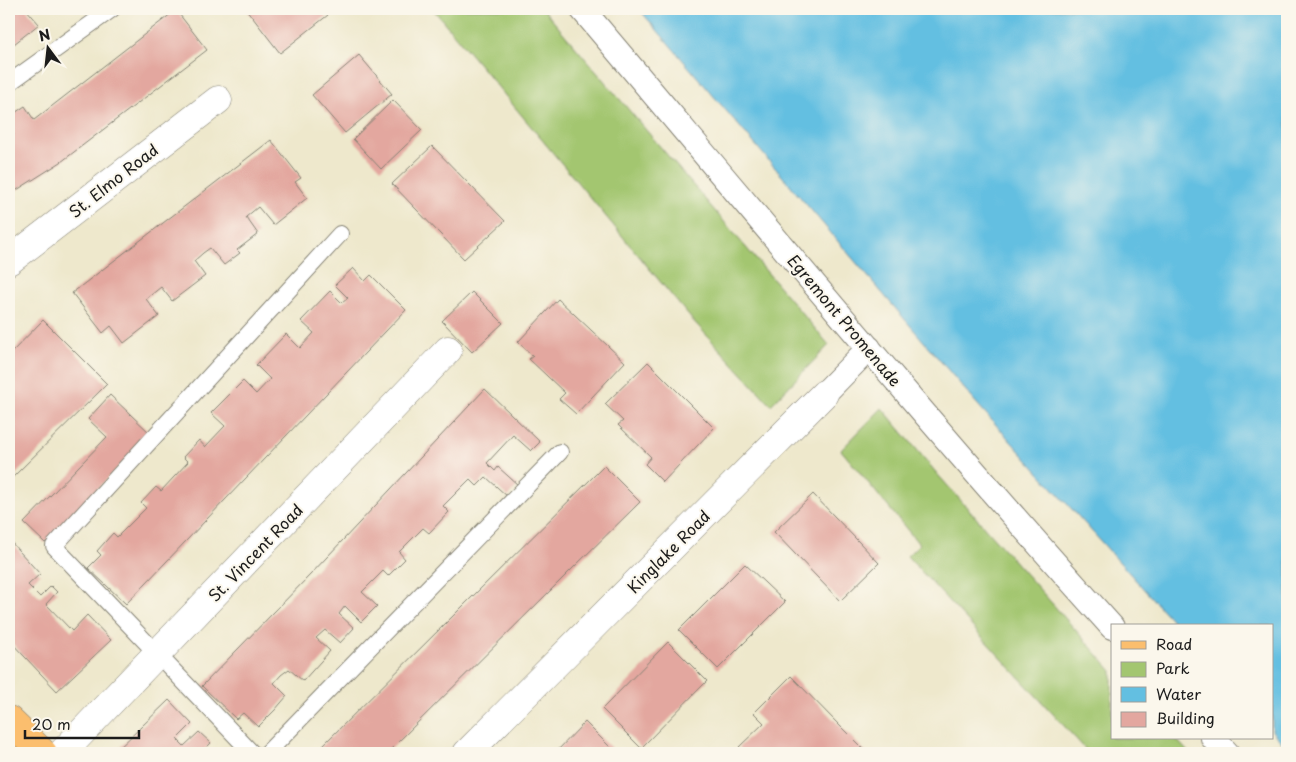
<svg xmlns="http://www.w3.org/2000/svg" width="1296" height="762" viewBox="0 0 1296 762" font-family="'Playpen Sans',sans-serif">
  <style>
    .green { fill: #a3c670; stroke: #607146 }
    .water { fill: #63bfe1; stroke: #406e7e }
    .building { fill: #e3a79f }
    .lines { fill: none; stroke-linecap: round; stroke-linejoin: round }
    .service-casing { stroke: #858274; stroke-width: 18 }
    .pedestrian-casing { stroke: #858274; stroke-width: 26 }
    .minor-casing { stroke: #858274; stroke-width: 29 }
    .primary-casing { stroke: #858274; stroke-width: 29 }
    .service { stroke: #fff; stroke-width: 16 }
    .pedestrian { stroke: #fff; stroke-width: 24 }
    .minor { stroke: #fff; stroke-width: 28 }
    .primary { stroke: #fbbe6e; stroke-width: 28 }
    .labels { text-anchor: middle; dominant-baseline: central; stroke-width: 4; stroke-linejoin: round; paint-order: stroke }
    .street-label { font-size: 16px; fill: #1c1c1c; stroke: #fbf7ec }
  </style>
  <rect width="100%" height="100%" fill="#fbf7ec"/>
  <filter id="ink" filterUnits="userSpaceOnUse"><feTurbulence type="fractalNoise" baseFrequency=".02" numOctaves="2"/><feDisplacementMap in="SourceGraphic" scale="10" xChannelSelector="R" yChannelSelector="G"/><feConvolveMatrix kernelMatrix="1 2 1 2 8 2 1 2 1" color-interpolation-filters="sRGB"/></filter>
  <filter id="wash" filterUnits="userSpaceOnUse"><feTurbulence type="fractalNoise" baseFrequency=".0096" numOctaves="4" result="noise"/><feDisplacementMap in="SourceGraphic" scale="20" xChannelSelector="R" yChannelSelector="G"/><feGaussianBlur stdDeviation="1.12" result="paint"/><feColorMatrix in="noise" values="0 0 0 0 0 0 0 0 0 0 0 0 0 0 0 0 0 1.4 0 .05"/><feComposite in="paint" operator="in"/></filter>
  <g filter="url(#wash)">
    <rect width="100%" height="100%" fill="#eee8cc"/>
    <path class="green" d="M 433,9 L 543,9 L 829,345 L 771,405 L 688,315 Z
      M 882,408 L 939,476 L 1112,671 L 1112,738 L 1175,738 L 1189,753 L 1089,753 L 907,556 L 919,544 L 841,450 Z"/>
    <path class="water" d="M 639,9 L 1287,9 L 1287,748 L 1272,731 L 1272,626 L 1177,626 L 979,406 Z"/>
    <g id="blocks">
      <path class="building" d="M 9,9 L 26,9 L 39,24 L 9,48 Z
        M 246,9 L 323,9 L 328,15 L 280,53 Z
        M 176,10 L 207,50 L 61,162 L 9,195 L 9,139 L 14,135 L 9,127 L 9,117 L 25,106 L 34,120 Z
        M 359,55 L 392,94 L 345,133 L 312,95 Z
        M 393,100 L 422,130 L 381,169 L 353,139 Z
        M 271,140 L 301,178 L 295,182 L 307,198 L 273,225 L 258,207 L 246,217 L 258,234 L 237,250 L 240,253 L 224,265 L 210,248 L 203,253 L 194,261 L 205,276 L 172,301 L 161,287 L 146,299 L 159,316 L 124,343 L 111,326 L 103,333 L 72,293 Z
        M 432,146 L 505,221 L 464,259 L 392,184 Z
        M 353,268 L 365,281 L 371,275 L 406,310 L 126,604 L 88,568 L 101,555 L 97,551 L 113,533 L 117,537 L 146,508 L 141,503 L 156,487 L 161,491 L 188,462 L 183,457 L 199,440 L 205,447 L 225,426 L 211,413 L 243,381 L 256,394 L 270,379 L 256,365 L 286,334 L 300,348 L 314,333 L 301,321 L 330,291 L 342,303 L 348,298 L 335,285 Z
        M 472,292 L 503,323 L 472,352 L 442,321 Z
        M 558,299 L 625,362 L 576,414 L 559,399 L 565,393 L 529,359 L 533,356 L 518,342 Z
        M 43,320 L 107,384 L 9,481 L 9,355 Z
        M 648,362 L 714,428 L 663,482 L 645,464 L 651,457 L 618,425 L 623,421 L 605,404 Z
        M 485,389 L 540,442 L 531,451 L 513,435 L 487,463 L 495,471 L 498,467 L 518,485 L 508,497 L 486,477 L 477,486 L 470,479 L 443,506 L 449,512 L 429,533 L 423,528 L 399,552 L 405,559 L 388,576 L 383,571 L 362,592 L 377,606 L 361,622 L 345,606 L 339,614 L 354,628 L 340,643 L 325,630 L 316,638 L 330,651 L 303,681 L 289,669 L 281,675 L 274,683 L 287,696 L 275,710 L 258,727 L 243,713 L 236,719 L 202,686 L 311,574 Z
        M 110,395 L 151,434 L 45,543 L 24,523 L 107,437 L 88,419 Z
        M 604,466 L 640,502 L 570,571 L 387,753 L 315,753 Z
        M 813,494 L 879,563 L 840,601 L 774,532 Z
        M 9,540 L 40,574 L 28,585 L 40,597 L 51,586 L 57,592 L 46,604 L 72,631 L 87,615 L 111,640 L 57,691 L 9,640 Z
        M 745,564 L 785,602 L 718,669 L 679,630 Z
        M 668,642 L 707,681 L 641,748 L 602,709 Z
        M 791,676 L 841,727 L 867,753 L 745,753 L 739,747 L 764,723 L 754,713 Z
        M 169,700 L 192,724 L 177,739 L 184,746 L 199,732 L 211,743 L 201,753 L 114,753 Z
        M 585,722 L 616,753 L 555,753 Z"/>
    </g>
  </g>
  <g filter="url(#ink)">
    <use href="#blocks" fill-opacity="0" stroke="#858274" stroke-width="1"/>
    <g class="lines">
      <g class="service-casing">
        <path id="service" d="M 9,83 L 112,9
          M 252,753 L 54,546 L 340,234
          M 267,753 L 560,452"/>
      </g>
      <g class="pedestrian-casing">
        <path id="pedestrian" d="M 582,9 C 757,216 930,425 1112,627
          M 824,394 L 869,348
          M 1213,738 L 1227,753"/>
      </g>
      <g class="minor-casing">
        <path id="minor" d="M 9,261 L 218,100
          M 62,753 L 448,350
          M 467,753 L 824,394"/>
      </g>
      <g class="primary-casing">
        <path id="primary" d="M 9,720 L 43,753"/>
      </g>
      <use href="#service" class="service"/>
      <use href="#pedestrian" class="pedestrian"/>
      <use href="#minor" class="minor"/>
      <use href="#primary" class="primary"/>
    </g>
  </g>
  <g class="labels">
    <g class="street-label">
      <text transform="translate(113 180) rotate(-38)">St. Elmo Road</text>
      <text transform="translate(845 320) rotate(50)">Egremont Promenade</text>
      <text transform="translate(668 551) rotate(-45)">Kinglake Road</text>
      <text transform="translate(255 552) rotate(-46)">St. Vincent Road</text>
    </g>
  </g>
  <rect width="1296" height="762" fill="none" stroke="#fbf7ec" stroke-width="30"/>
  <rect x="1111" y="624" width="162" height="115" fill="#fbf7ec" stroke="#a29f99"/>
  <rect x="1121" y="641" width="25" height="8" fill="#fbbe6e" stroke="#a29f99"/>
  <text x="1156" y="650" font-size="15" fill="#1c1c1c">Road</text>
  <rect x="1121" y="662" width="25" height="15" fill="#a3c670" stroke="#a29f99"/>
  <text x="1156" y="674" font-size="15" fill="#1c1c1c">Park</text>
  <rect x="1121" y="687" width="25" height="15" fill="#63bfe1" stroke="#a29f99"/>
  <text x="1156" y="700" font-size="15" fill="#1c1c1c">Water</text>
  <rect x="1121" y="712" width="25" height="15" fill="#e3a79f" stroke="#a29f99"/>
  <text x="1156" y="724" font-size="15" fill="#1c1c1c">Building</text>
  <g transform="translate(48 48) rotate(345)" stroke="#fbf7ec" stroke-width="4" paint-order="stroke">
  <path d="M0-4L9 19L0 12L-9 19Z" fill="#1c1c1c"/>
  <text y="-8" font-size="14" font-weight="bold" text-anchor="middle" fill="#1c1c1c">N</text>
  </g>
  <path d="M25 730v8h114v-8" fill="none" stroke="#1c1c1c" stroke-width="2.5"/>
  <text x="32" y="730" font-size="15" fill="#1c1c1c" stroke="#fbf7ec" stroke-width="4" paint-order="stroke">20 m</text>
</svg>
